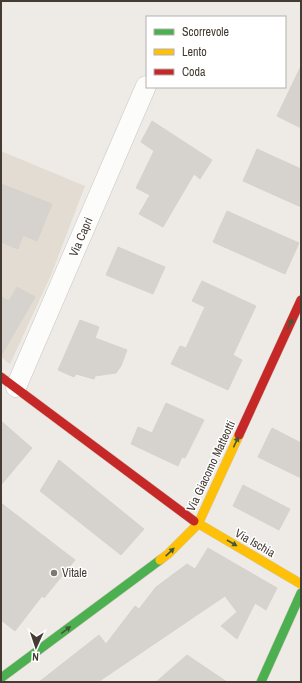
<svg xmlns="http://www.w3.org/2000/svg" width="302" height="683" viewBox="0 0 302 683" font-family="'Archivo Narrow',sans-serif">
  <style>
    .residential { fill: #e3dcd3 }
    .building { fill: #d6d2cd; stroke: #d6d2cc }
    .lines { fill: none; stroke-linecap: round; stroke-linejoin: round }
    .street-casing { stroke: #cac7c2; stroke-width: 21 }
    .fast-casing { stroke: #cfc8be; stroke-width: 10 }
    .slow-casing { stroke: #cfc8be; stroke-width: 10 }
    .jam-casing { stroke: #cfc8be; stroke-width: 10 }
    .street { stroke: #fcfcfb; stroke-width: 20 }
    .fast { stroke: #4caf50; stroke-width: 9 }
    .slow { stroke: #ffc107; stroke-width: 9 }
    .jam { stroke: #c62828; stroke-width: 9 }
    .oneway { fill: #46583a }
    .poi-dot { fill: #807972; stroke: #fff; stroke-width: 1.5 }
    .labels { text-anchor: middle; dominant-baseline: central; stroke-width: 3; stroke-linejoin: round; paint-order: stroke }
    .street-label { font-size: 12px; fill: #443b33; stroke: #fff }
    .poi-label { font-size: 12px; fill: #443b33; stroke: #fff; text-anchor: start }
  </style>
  <rect width="100%" height="100%" fill="#eeebe6"/>
  <path class="residential" d="M 1,151 L 85,186 L 51,275 L 10,364 L 1,357 Z"/>
  <path class="building" d="M 301,66 L 301,128 L 277,116 Z
    M 152,121 L 212,160 L 200,179 L 194,174 L 163,227 L 139,214 L 150,195 L 136,188 L 154,151 L 141,142 Z
    M 257,149 L 301,169 L 301,207 L 243,181 Z
    M 1,184 L 52,204 L 37,241 L 23,235 L 18,249 L 1,242 Z
    M 227,211 L 299,243 L 285,274 L 213,242 Z
    M 118,247 L 165,267 L 153,294 L 106,275 Z
    M 202,281 L 256,306 L 233,355 L 242,360 L 228,390 L 171,364 L 180,346 L 186,348 L 205,307 L 192,301 Z
    M 17,287 L 35,297 L 1,356 L 1,297 L 9,301 Z
    M 80,320 L 99,327 L 95,338 L 127,350 L 121,366 L 116,373 L 95,376 L 94,379 L 76,374 L 74,377 L 58,370 Z
    M 166,403 L 204,420 L 185,458 L 182,457 L 178,466 L 131,444 L 138,427 L 152,433 Z
    M 1,421 L 32,448 L 1,485 Z
    M 272,428 L 301,443 L 301,478 L 258,457 Z
    M 59,460 L 144,529 L 121,555 L 40,491 Z
    M 243,485 L 290,509 L 279,530 L 233,506 Z
    M 1,503 L 75,560 L 44,598 L 42,596 L 15,631 L 1,620 Z
    M 208,548 L 277,588 L 266,610 L 255,603 L 237,639 L 221,626 L 237,612 L 225,596 L 98,682 L 39,682 L 99,635 L 106,644 L 135,606 L 139,609 L 156,587 L 187,564 L 195,569 Z
    M 187,655 L 227,682 L 156,682 Z"/>
  <g class="lines">
    <g class="street-casing">
      <path id="street" d="M 16,387 L 146,86"/>
    </g>
    <g class="fast-casing">
      <path id="fast" d="M 1,678 L 160,560
        M 261,682 L 301,593"/>
    </g>
    <g class="slow-casing">
      <path id="slow" d="M 194,521 L 301,584
        M 160,560 L 168,554 L 198,524 L 239,435"/>
    </g>
    <g class="jam-casing">
      <path id="jam" d="M 1,377 L 194,521
        M 239,435 L 301,300"/>
    </g>
    <use href="#street" class="street"/>
    <use href="#fast" class="fast"/>
    <use href="#slow" class="slow"/>
    <use href="#jam" class="jam"/>
  </g>
  <defs><path id="oneway-solid" d="M-6-.8H1V-3.2L6.5 0L1 3.2V.8H-6Z"/></defs>
  <g class="oneway">
    <use href="#oneway-solid" transform="translate(290 324) rotate(-65)"/>
    <use href="#oneway-solid" transform="translate(236 442) rotate(-65)"/>
    <use href="#oneway-solid" transform="translate(232 543) rotate(30)"/>
    <use href="#oneway-solid" transform="translate(170 552) rotate(-43)"/>
    <use href="#oneway-solid" transform="translate(66 630) rotate(-37)"/>
  </g>
  <circle class="poi-dot" cx="54" cy="573" r="4"/>
  <g class="labels">
    <g class="street-label">
      <text transform="translate(81 237) rotate(-67)">Via Capri</text>
      <text transform="translate(211 466) rotate(-65)">Via Giacomo Matteotti</text>
      <text transform="translate(255 543) rotate(30)">Via Ischia</text>
    </g>
    <g class="poi-label">
      <text x="62" y="573">Vitale</text>
    </g>
  </g>
  <rect width="302" height="683" fill="none" stroke="#443b33" stroke-width="4"/>
  <rect x="146" y="16" width="140" height="72" fill="#ffffff" stroke="#b4b1ad"/>
  <rect x="154" y="29" width="20" height="6" fill="#4caf50" stroke="#b4b1ad"/>
  <text x="182" y="36" font-size="12" fill="#443b33">Scorrevole</text>
  <rect x="154" y="49" width="20" height="6" fill="#ffc107" stroke="#b4b1ad"/>
  <text x="182" y="56" font-size="12" fill="#443b33">Lento</text>
  <rect x="154" y="69" width="20" height="6" fill="#c62828" stroke="#b4b1ad"/>
  <text x="182" y="76" font-size="12" fill="#443b33">Coda</text>
  <g transform="translate(36 647) rotate(183)" stroke="#ffffff" stroke-width="3" paint-order="stroke">
  <path d="M0-3L7 15L0 10L-7 15Z" fill="#443b33"/>
  <text y="-6" font-size="11" font-weight="bold" text-anchor="middle" fill="#443b33">N</text>
  </g>
</svg>
